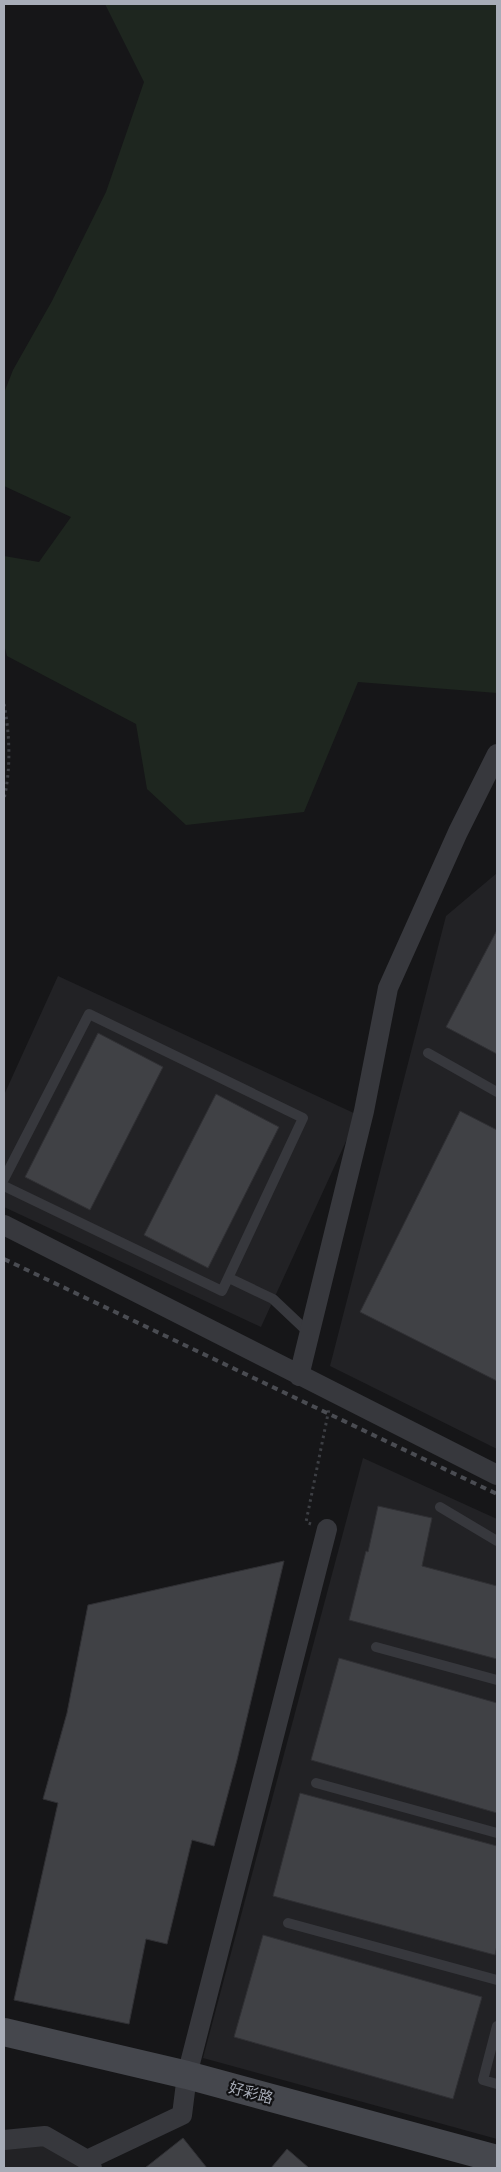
<svg xmlns="http://www.w3.org/2000/svg" width="501" height="2172" viewBox="0 0 501 2172" font-family="Roboto,'Noto Sans SC',sans-serif">
  <style>
    .built { fill: #222225 }
    .green { fill: #1e261f }
    .building { fill: #404145; stroke: #303034 }
    .lines { fill: none; stroke-linecap: round; stroke-linejoin: round }
    .path { stroke: #3d3f44; stroke-width: 3; stroke-dasharray: 2.5 4; stroke-linecap: butt }
    .lane { stroke: #37383d; stroke-width: 10 }
    .street { stroke: #37383d; stroke-width: 20 }
    .secondary { stroke: #45474d; stroke-width: 28 }
    .rail { stroke: #4a4c52; stroke-width: 4; stroke-dasharray: 6 5; stroke-linecap: butt }
    .labels { text-anchor: middle; dominant-baseline: central; stroke-width: 4.5; stroke-linejoin: round; paint-order: stroke }
    .street-label { font-size: 15px; fill: #a8adb8; stroke: #111113 }
  </style>
  <rect width="100%" height="100%" fill="#161618"/>
  <path class="built" d="M 497,873 L 497,1449 L 330,1366 L 446,916 Z
    M 58,976 L 358,1115 L 261,1327 L 4,1207 L 4,1095 Z
    M 363,1458 L 497,1519 L 497,2139 L 203,2058 Z
    M 44,2143 L 85,2168 L 4,2168 L 4,2149 Z"/>
  <path class="green" d="M 105,4 L 497,4 L 497,693 L 358,682 L 304,812 L 186,825 L 147,789 L 136,724 L 7,656 L 4,644 L 4,556 L 39,562 L 71,517 L 4,486 L 4,393 L 13,370 L 52,301 L 106,192 L 144,82 Z"/>
  <path class="building" d="M 497,930 L 497,1054 L 446,1027 Z
    M 98,1033 L 163,1067 L 90,1210 L 25,1177 Z
    M 216,1094 L 279,1127 L 208,1268 L 144,1235 Z
    M 460,1111 L 497,1130 L 497,1381 L 360,1312 Z
    M 378,1506 L 432,1518 L 422,1566 L 497,1586 L 497,1659 L 349,1620 L 366,1551 L 368,1552 Z
    M 284,1561 L 237,1760 L 214,1846 L 192,1840 L 167,1944 L 146,1939 L 129,2024 L 14,2000 L 58,1803 L 43,1799 L 67,1713 L 88,1605 Z
    M 339,1658 L 497,1703 L 497,1813 L 311,1760 Z
    M 300,1793 L 497,1846 L 497,1945 L 495,1955 L 273,1896 Z
    M 263,1935 L 482,1997 L 453,2099 L 234,2037 Z
    M 183,2138 L 207,2168 L 145,2168 Z
    M 287,2149 L 309,2168 L 271,2168 Z"/>
  <g class="lines">
    <path class="path" d="M 4,704 C 10,735 11,769 4,799
      M 311,1524 L 306,1522 L 329,1409"/>
    <path class="lane" d="M 428,1053 L 497,1092
      M 4,1179 L 89,1014 L 303,1118 L 222,1291 L 4,1186
      M 229,1278 L 273,1299 L 310,1334
      M 440,1507 L 497,1541
      M 376,1647 L 497,1680
      M 316,1783 L 497,1833
      M 288,1923 L 497,1980
      M 497,2026 L 483,2080 L 497,2084"/>
    <path class="street" d="M 4,1225 L 497,1475
      M 299,1376 L 364,1111 L 388,988 L 458,832 L 497,754
      M 4,2140 L 45,2136 L 87,2160 L 92,2168
      M 87,2160 L 182,2115 L 187,2075 L 327,1529"/>
    <path class="secondary" d="M 4,2032 L 187,2075 L 497,2159"/>
    <path class="rail" d="M 4,1259 L 497,1494"/>
  </g>
  <g class="labels">
    <g class="street-label">
      <text transform="translate(251 2093) rotate(15)">好彩路</text>
    </g>
  </g>
  <rect width="501" height="2172" fill="none" stroke="#a8adb8" stroke-width="10"/>
</svg>
